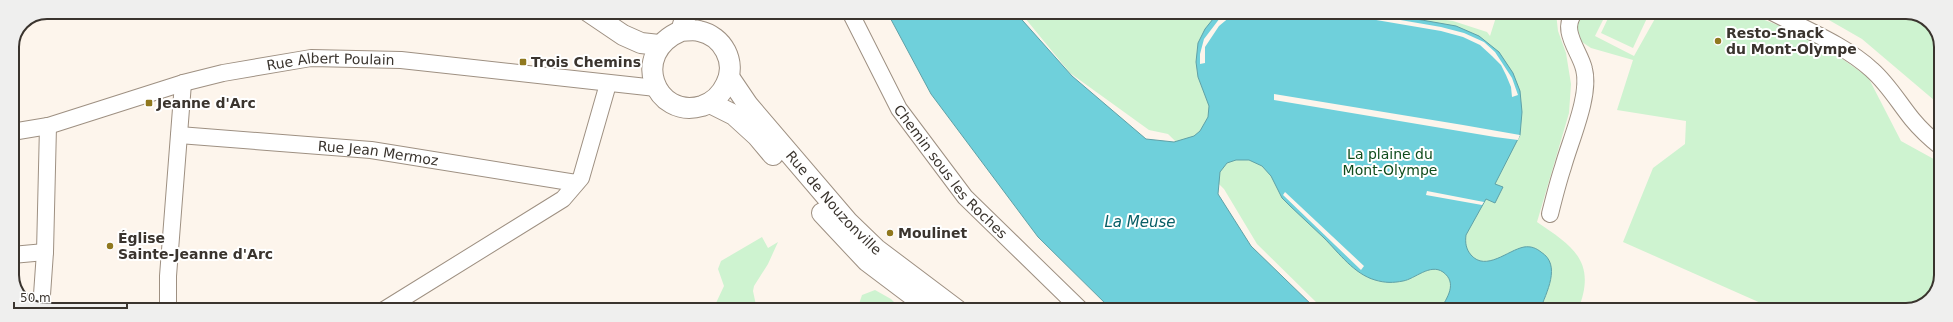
<svg xmlns="http://www.w3.org/2000/svg" width="1953" height="322" viewBox="0 0 1953 322" font-family="'DejaVu Sans',sans-serif">
  <style>
    .green { fill: #cef3d0 }
    .water { fill: #6fd0db; stroke: #5fa1a7 }
    .pier { fill: #fdf5ec }
    .lines { fill: none; stroke-linecap: round; stroke-linejoin: round }
    .minor-casing { stroke: #9e9082; stroke-width: 18 }
    .major-casing { stroke: #9e9082; stroke-width: 22 }
    .minor { stroke: #fff; stroke-width: 16 }
    .major { stroke: #fff; stroke-width: 20 }
    .poi-dot { fill: #90781e; stroke: #fff; stroke-width: 1.5 }
    .labels { text-anchor: middle; dominant-baseline: central; stroke-width: 4; stroke-linejoin: round; paint-order: stroke }
    .poi-label { font-size: 14px; font-weight: bold; fill: #3a342e; stroke: #fff; text-anchor: start }
    .street-label { font-size: 14px; fill: #3a342e; stroke: #fff }
    .park-label { font-size: 14px; fill: #0f4c1c; stroke: #fff }
    .water-label { font-size: 15px; font-style: italic; fill: #085f67; stroke: #fff }
    .rim { fill: none; stroke: #3a342e; stroke-width: 2 }
  </style>
  <rect width="100%" height="100%" fill="#fdf5ec"/>
  <path class="green" d="M 1020,12 L 1419,12 L 1417,16 L 1453,21 L 1487,32 L 1490,36 L 1497,14 C 1519,22 1534,17 1556,13 L 1558,31 L 1566,53 L 1571,84 L 1569,113 L 1537,222 C 1574,247 1597,262 1578,310 L 1326,310 L 1317,303 L 1257,244 L 1224,189 L 1168,134 L 1149,130 L 1070,73 Z
    M 1578,12 L 1607,12 L 1595,36 L 1634,56 L 1657,15 L 1667,12 L 1744,12 L 1814,39 L 1868,77 L 1901,141 L 1941,163 L 1941,279 L 1929,301 L 1906,310 L 1760,310 L 1763,304 L 1623,242 L 1653,168 L 1685,144 L 1686,121 L 1617,110 L 1633,60 L 1591,48 L 1582,42 L 1575,22 Z
    M 1611,12 L 1639,12 L 1648,16 L 1633,48 L 1601,33 Z
    M 1815,12 L 1910,12 L 1931,23 L 1941,43 L 1941,106 L 1862,39 Z
    M 762,237 L 768,248 L 778,242 L 768,264 L 754,286 L 753,291 L 757,310 L 711,310 L 716,303 L 724,286 L 718,269 L 721,261 Z
    M 875,290 L 891,299 L 902,310 L 857,310 L 862,295 Z"/>
  <path class="water" d="M 887,12 L 1015,12 L 1072,76 L 1146,139 L 1174,142 L 1194,136 L 1200,131 L 1208,117 L 1209,106 L 1198,77 L 1196,62 L 1198,43 L 1205,29 L 1213,19 L 1223,12 L 1376,12 L 1456,26 L 1479,36 L 1499,52 L 1513,73 L 1520,91 L 1522,112 L 1520,135 L 1495,184 L 1503,187 L 1495,203 L 1486,199 L 1466,235 C 1465,243 1466,249 1471,255 C 1486,272 1508,250 1524,247 C 1531,246 1536,248 1541,252 C 1562,265 1546,293 1540,310 L 1440,310 C 1447,298 1458,283 1443,272 C 1430,263 1415,279 1403,281 C 1393,283 1385,283 1375,280 C 1354,274 1339,253 1324,238 C 1313,227 1301,217 1290,206 L 1282,198 L 1271,176 L 1262,166 L 1249,160 L 1236,160 L 1227,163 L 1220,172 L 1218,194 L 1251,246 L 1317,310 L 1112,310 L 1038,237 L 931,94 Z"/>
  <path class="pier" d="M 1230,12 L 1244,12 L 1231,16 L 1219,26 L 1205,47 L 1205,63 L 1200,64 L 1200,54 L 1204,39 L 1220,18 Z
    M 1329,12 L 1354,12 L 1441,27 L 1464,33 L 1484,42 L 1495,52 L 1512,78 L 1518,95 L 1512,97 L 1511,87 L 1506,75 L 1501,65 L 1492,56 L 1480,45 L 1463,37 L 1441,31 Z
    M 1274,94 L 1463,125 L 1520,135 L 1518,140 L 1495,137 L 1274,100 Z
    M 1427,191 L 1484,202 L 1482,205 L 1426,195 Z
    M 1285,192 L 1364,266 L 1361,270 L 1283,195 Z"/>
  <g class="lines">
    <g class="minor-casing">
      <g id="minor">
        <path id="s1" d="M 850,12 L 899,109 L 965,197 L 1081,310"/>
        <path d="M 1772,12 C 1804,29 1845,45 1872,70 C 1888,84 1899,103 1912,119 C 1921,130 1931,139 1941,147"/>
        <path id="s2" d="M 12,132 L 48,126 L 183,83 L 223,73 L 311,58 L 401,60 L 656,88"/>
        <path id="s3" d="M 179,135 L 371,150 L 576,183"/>
        <path d="M 1550,214 C 1554,198 1558,182 1563,167 C 1570,141 1591,95 1584,69 C 1580,51 1559,30 1575,12"/>
        <path d="M 12,255 L 45,252"/>
        <path d="M 41,309 L 45,252 L 48,126"/>
        <path d="M 168,310 L 168,276 L 183,83"/>
        <path d="M 384,310 L 563,199 L 581,178 L 608,84"/>
      </g>
    </g>
    <g class="major-casing">
      <g id="major">
        <path d="M 589,12 L 623,35 L 641,43 L 659,45"/>
        <path d="M 681,31 C 686,31 693,29 699,31 C 723,36 737,62 726,84 C 721,95 714,102 702,106 C 655,120 629,53 681,31 L 687,12"/>
        <path id="s4" d="M 729,77 L 748,105 L 848,222 L 876,249 L 957,310"/>
        <path d="M 710,103 L 734,115 L 757,136 L 773,155"/>
        <path d="M 822,213 L 867,261 L 932,310"/>
      </g>
    </g>
    <use href="#minor" class="minor"/>
    <use href="#major" class="major"/>
  </g>
  <g class="poi-dot">
    <circle cx="1718" cy="41" r="4"/>
    <rect x="519" y="58" width="8" height="8" rx="2"/>
    <rect x="145" y="99" width="8" height="8" rx="2"/>
    <circle cx="890" cy="233" r="4"/>
    <circle cx="110" cy="246" r="4"/>
  </g>
  <g class="labels">
    <g class="poi-label">
      <text x="1726" y="33">Resto-Snack<tspan x="1726" dy="16">du Mont-Olympe</tspan></text>
      <text x="531" y="62">Trois Chemins</text>
      <text x="157" y="103">Jeanne d'Arc</text>
      <text x="898" y="233">Moulinet</text>
      <text x="118" y="238">Église<tspan x="118" dy="16">Sainte-Jeanne d'Arc</tspan></text>
    </g>
    <g class="street-label">
      <text stroke="none"><textPath href="#s2" startOffset="328">Rue Albert Poulain</textPath></text>
      <text stroke="none"><textPath href="#s3" startOffset="200">Rue Jean Mermoz</textPath></text>
      <text stroke="none"><textPath href="#s1" startOffset="190">Chemin sous les Roches</textPath></text>
      <text stroke="none"><textPath href="#s4" startOffset="164">Rue de Nouzonville</textPath></text>
    </g>
    <g class="park-label">
      <text x="1390" y="154">La plaine du<tspan x="1390" dy="16">Mont-Olympe</tspan></text>
    </g>
    <g class="water-label">
      <text x="1140" y="222">La Meuse</text>
    </g>
  </g>
  <path d="M0 0H1953V322H0ZM47 19H1906A28 28 0 0 1 1934 47V275A28 28 0 0 1 1906 303H47A28 28 0 0 1 19 275V47A28 28 0 0 1 47 19Z" fill="#efefee" fill-rule="evenodd"/>
  <path class="rim" d="M47 19H1906A28 28 0 0 1 1934 47V275A28 28 0 0 1 1906 303H47A28 28 0 0 1 19 275V47A28 28 0 0 1 47 19Z"/>
  <path d="M14 302v6h113v-6" fill="none" stroke="#3a342e" stroke-width="2"/>
  <text x="20" y="302" font-size="12" fill="#3a342e" stroke="#ffffff" stroke-width="3" paint-order="stroke">50 m</text>
</svg>
